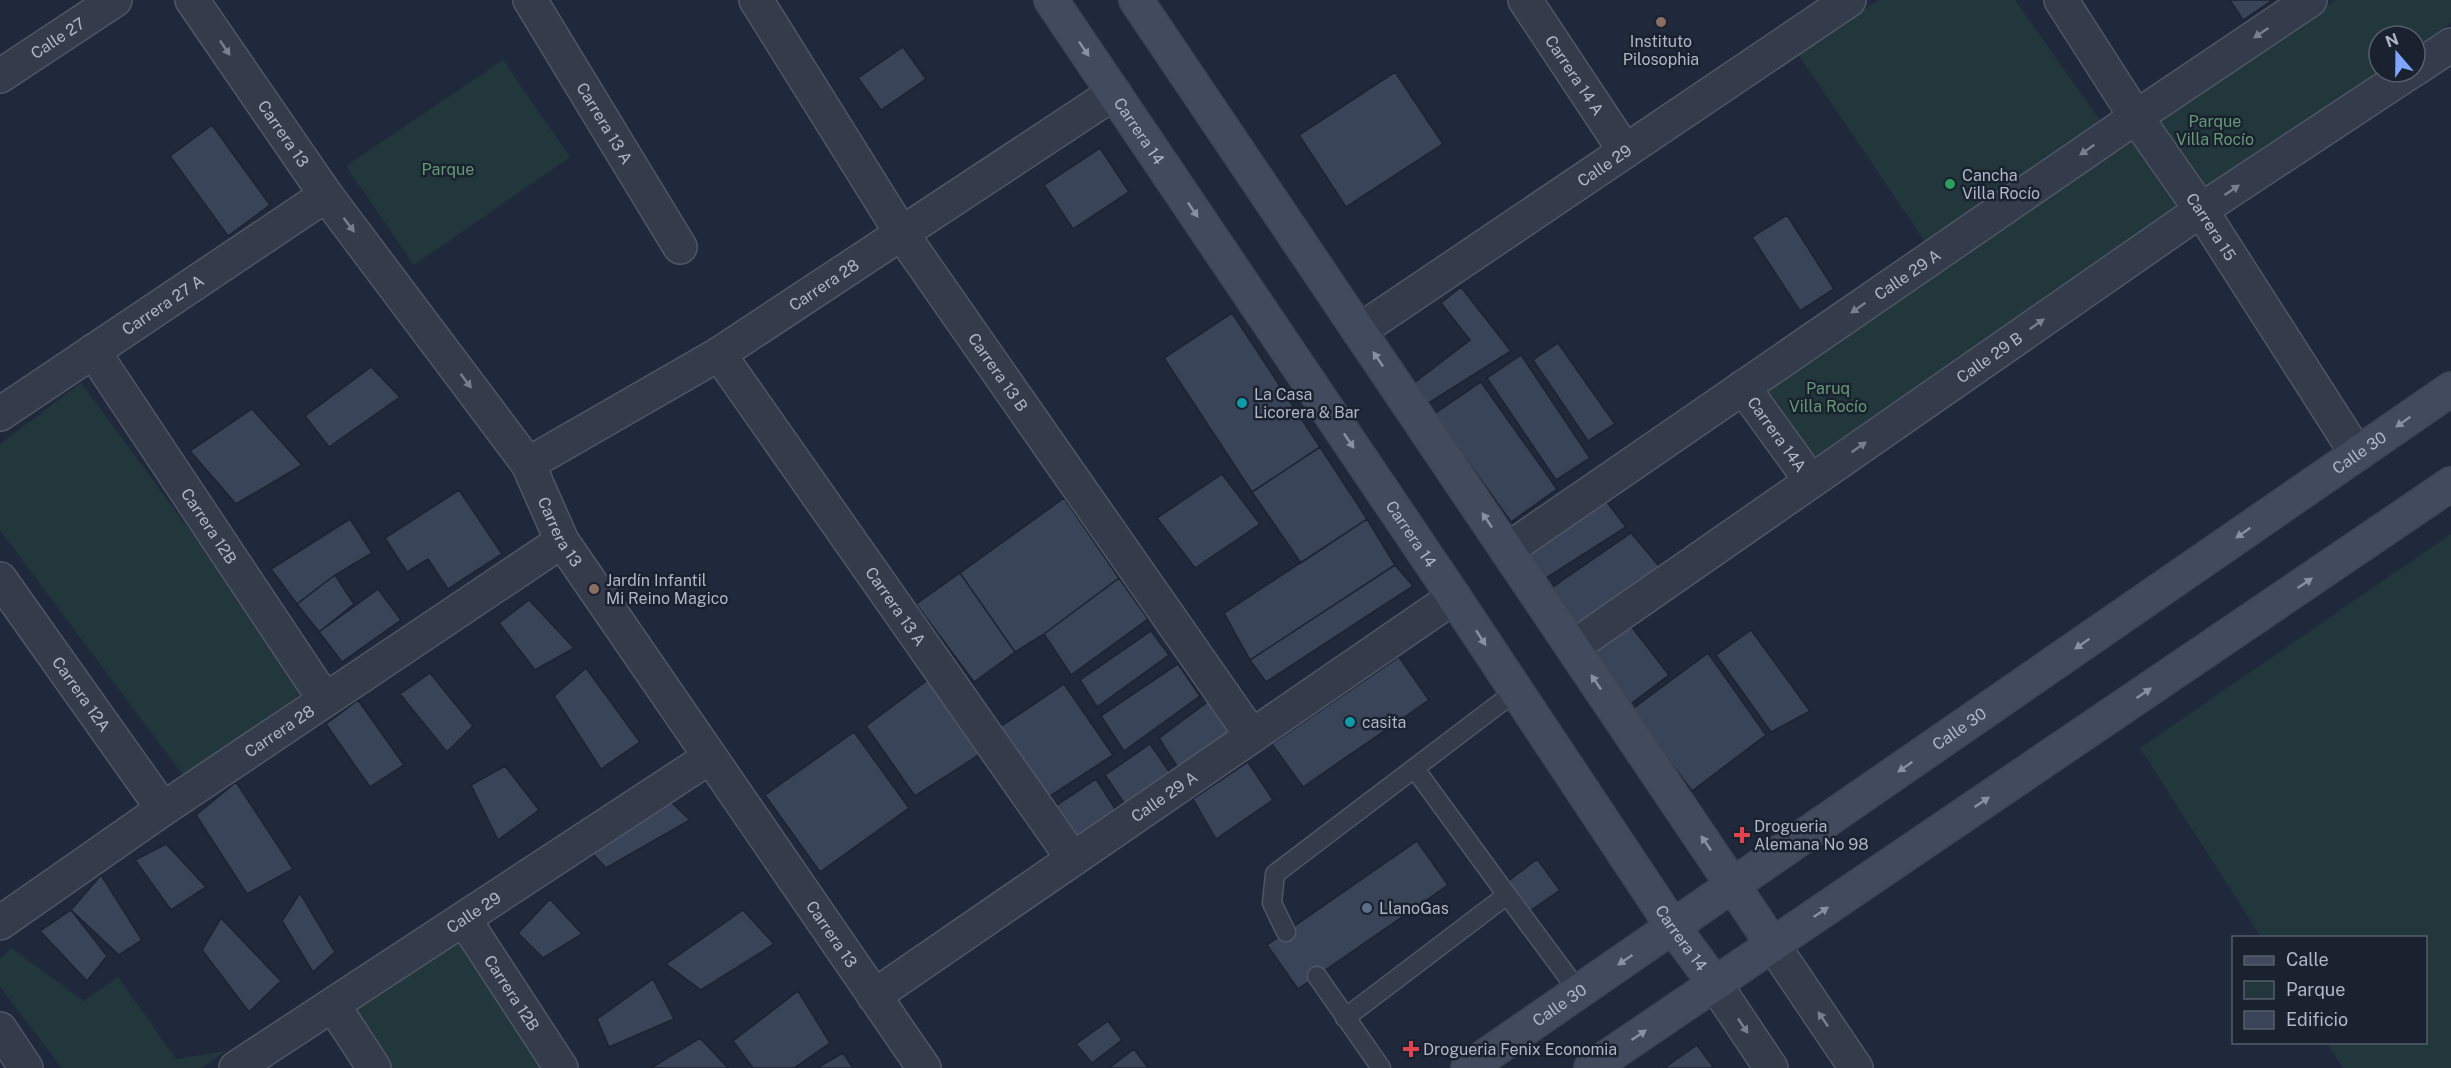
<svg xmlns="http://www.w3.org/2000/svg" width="2451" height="1068" viewBox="0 0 2451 1068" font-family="'Public Sans',sans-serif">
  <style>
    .green { fill: #22373c }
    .building { fill: #3a4459; stroke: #1c2332; stroke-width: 1.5 }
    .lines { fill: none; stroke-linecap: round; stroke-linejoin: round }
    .lane-casing { stroke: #4f5666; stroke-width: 21 }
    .street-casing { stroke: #4f5666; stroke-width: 36 }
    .secondary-casing { stroke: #3e4554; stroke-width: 36 }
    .lane { stroke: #343c4b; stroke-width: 18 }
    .street { stroke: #343c4b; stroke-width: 33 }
    .secondary { stroke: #424a5e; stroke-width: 33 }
    .oneway { fill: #787f8f }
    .oneway2 { fill: #8990a2 }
    .education-dot { fill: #8d6e63; stroke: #1a212f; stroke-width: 2 }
    .leisure-dot { fill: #2e9e5b; stroke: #1a212f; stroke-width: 2 }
    .culture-dot { fill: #0f9aa8; stroke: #1a212f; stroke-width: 2 }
    .health-dot { fill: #e0444e; stroke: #1a212f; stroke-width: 2 }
    .service-dot { fill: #5c6f8a; stroke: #1a212f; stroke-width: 2 }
    .labels { text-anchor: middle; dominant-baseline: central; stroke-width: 5; stroke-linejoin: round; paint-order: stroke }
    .street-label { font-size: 16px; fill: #afb6c7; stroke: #1a212f }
    .poi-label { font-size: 16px; fill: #afb6c7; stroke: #1a212f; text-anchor: start }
    .park-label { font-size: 16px; fill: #659975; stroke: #1a212f }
  </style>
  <rect width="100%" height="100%" fill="#20293b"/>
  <path class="green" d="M 1879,0 L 2015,0 L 2101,122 L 1928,246 L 1798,54 Z
    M 2336,0 L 2451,0 L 2451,23 L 2415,47 L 2415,36 L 2379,36 L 2379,71 L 2204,189 L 2154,120 Z
    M 503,60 L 570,157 L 414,265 L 346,166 Z
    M 2129,134 L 2180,207 L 1812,466 L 1756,389 Z
    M 81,383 L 307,689 L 185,778 L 0,530 L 0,444 Z
    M 2451,534 L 2451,1068 L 2343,1068 L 2327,1043 L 2426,1042 L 2426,938 L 2261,937 L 2140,748 Z
    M 460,930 L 551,1068 L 384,1068 L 345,1008 Z
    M 11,948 L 84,1001 L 118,977 L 176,1059 L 226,1051 L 201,1068 L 62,1068 L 0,987 L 0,959 Z"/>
  <path class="building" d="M 2230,0 L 2273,0 L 2243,20 Z
    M 903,47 L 926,79 L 881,110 L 858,78 Z
    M 1395,72 L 1443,144 L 1346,207 L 1299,135 Z
    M 212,125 L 270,205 L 228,236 L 170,156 Z
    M 1100,148 L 1129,192 L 1073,229 L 1044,185 Z
    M 1787,215 L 1834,289 L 1800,311 L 1752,237 Z
    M 1461,287 L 1511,351 L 1424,406 L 1410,386 L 1470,340 L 1441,303 Z
    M 1232,313 L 1320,447 L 1252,492 L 1164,358 Z
    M 1558,343 L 1615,424 L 1588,441 L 1533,360 Z
    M 1521,355 L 1590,458 L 1556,480 L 1487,378 Z
    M 371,367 L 400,397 L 329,447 L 305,416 Z
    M 1481,382 L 1557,489 L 1511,522 L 1434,414 Z
    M 252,409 L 302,465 L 236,504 L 190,451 Z
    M 1320,447 L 1367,519 L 1301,563 L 1252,492 Z
    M 1222,474 L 1260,524 L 1195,568 L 1157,518 Z
    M 459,490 L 502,554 L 448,589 L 428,559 L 407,572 L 385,538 Z
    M 1600,493 L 1626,527 L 1540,582 L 1516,550 Z
    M 1064,498 L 1119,578 L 1044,634 L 1015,652 L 960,573 Z
    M 350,519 L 372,553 L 335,575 L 297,604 L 271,569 Z
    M 1367,519 L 1395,565 L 1250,660 L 1224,613 Z
    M 1631,533 L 1665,573 L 1578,633 L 1547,591 Z
    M 1395,565 L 1413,586 L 1266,682 L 1250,660 Z
    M 960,573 L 1015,652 L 974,682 L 916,604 Z
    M 335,575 L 354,604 L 319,632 L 297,604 Z
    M 1119,578 L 1148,619 L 1071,675 L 1044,634 Z
    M 378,589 L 401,620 L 342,662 L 319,632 Z
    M 529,600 L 574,648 L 535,670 L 499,623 Z
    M 1624,617 L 1669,675 L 1628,706 L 1584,645 Z
    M 1751,630 L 1810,711 L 1771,732 L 1716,655 Z
    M 1151,631 L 1169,655 L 1097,707 L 1080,680 Z
    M 1708,653 L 1766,735 L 1692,791 L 1631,710 Z
    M 1399,657 L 1429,700 L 1303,787 L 1272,744 Z
    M 1178,664 L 1200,696 L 1124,751 L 1101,716 Z
    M 586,668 L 640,742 L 601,769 L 554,696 Z
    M 430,673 L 473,726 L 447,752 L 400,694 Z
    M 933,676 L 985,751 L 915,796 L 866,726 Z
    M 1064,684 L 1113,755 L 1044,800 L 994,731 Z
    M 358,700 L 404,765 L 370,787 L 326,724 Z
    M 1209,701 L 1234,736 L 1180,771 L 1159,738 Z
    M 854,732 L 909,808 L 820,872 L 765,795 Z
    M 1150,744 L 1173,777 L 1128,809 L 1105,775 Z
    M 1248,762 L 1273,800 L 1216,839 L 1193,799 Z
    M 505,766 L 539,810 L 498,840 L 471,785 Z
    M 1096,779 L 1119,815 L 1074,848 L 1049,810 Z
    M 236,782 L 293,869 L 247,894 L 196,815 Z
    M 668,799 L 690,820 L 606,868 L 589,850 Z
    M 1417,841 L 1448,885 L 1298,989 L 1267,945 Z
    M 166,844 L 206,887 L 171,910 L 135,860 Z
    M 1537,859 L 1560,890 L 1530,911 L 1507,882 Z
    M 101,875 L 142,940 L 119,955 L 71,910 Z
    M 300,893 L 335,952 L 313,972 L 282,921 Z
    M 550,899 L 582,934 L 543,958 L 518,933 Z
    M 71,910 L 107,956 L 87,981 L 40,931 Z
    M 743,910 L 774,944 L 701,990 L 666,964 Z
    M 221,918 L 281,981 L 249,1012 L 202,950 Z
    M 653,979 L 674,1019 L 609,1047 L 597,1019 Z
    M 798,991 L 830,1043 L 794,1068 L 753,1068 L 733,1041 Z
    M 1108,1021 L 1122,1040 L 1092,1063 L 1076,1044 Z
    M 700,1038 L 728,1068 L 651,1068 Z
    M 1697,1045 L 1714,1068 L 1664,1068 Z
    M 1134,1049 L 1148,1068 L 1109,1068 Z
    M 843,1053 L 853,1068 L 817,1068 Z"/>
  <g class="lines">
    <g class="lane-casing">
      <path id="lane" d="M 1415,769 L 1507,895
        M 1286,932 L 1272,903 L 1275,874 L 1516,691
        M 1317,976 L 1381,1068
        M 1345,1018 L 1507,895 L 1579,992"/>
    </g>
    <g class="street-casing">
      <g id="street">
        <path id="s1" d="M 192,0 L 326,195 L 528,464 L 562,541 L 924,1068"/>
        <path id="s2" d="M 530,0 L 680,247"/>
        <path id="s3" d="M 756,0 L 902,234 L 1252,736"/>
        <path id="s4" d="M 1525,0 L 1625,151"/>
        <path id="s5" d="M 2061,0 L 2136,117 L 2201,210 L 2357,454"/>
        <path d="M 2415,69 L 2451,45"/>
        <path id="s6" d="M 0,76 L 115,0"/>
        <path id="s7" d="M 1359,331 L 1849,0"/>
        <path id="s8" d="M 93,351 L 325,700"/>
        <path id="s9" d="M 719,354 L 1073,859"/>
        <path id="s10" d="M 1743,387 L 1811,481"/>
        <path id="s11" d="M 0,414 L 326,195"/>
        <path id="s12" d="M 528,464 L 719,354 L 1114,93"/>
        <path id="s13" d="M 1507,550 L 2136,117 L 2310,0"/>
        <path id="s14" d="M 0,579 L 163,809"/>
        <path id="s15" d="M 1573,647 L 2201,210 L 2410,72"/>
        <path id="s16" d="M 464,919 L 561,1068"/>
        <path id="s17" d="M 0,923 L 163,809 L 562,541"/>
        <path d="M 1773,945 L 1856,1068"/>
        <path d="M 1715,984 L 1771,1068"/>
        <path id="s18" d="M 874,996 L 1454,597"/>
        <path d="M 333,1005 L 374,1068"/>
        <path d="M 0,1029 L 26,1068"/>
        <path id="s19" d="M 236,1068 L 710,757"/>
      </g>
    </g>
    <g class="secondary-casing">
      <g id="secondary">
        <path id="s20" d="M 1051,0 L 1454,597 L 1673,927 L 1715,984"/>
        <path d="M 1136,0 L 1773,945"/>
        <path id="s21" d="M 1468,1068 L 2451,389"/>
        <path d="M 1591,1068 L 2451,484"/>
      </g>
    </g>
    <use href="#lane" class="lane"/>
    <use href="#street" class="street"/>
    <use href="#secondary" class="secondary"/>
  </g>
  <defs><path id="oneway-solid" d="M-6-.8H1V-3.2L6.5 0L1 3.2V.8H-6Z" transform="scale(1.5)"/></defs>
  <g class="oneway">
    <use href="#oneway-solid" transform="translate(2261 33) rotate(146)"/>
    <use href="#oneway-solid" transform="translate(225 48) rotate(56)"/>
    <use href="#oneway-solid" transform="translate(2087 150) rotate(145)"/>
    <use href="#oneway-solid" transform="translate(2232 190) rotate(-34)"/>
    <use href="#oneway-solid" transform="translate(349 225) rotate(53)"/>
    <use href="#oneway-solid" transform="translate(1858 308) rotate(145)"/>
    <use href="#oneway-solid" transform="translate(2037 324) rotate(-35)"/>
    <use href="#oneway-solid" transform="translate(466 381) rotate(53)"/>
    <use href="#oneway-solid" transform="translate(1859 447) rotate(-35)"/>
    <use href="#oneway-solid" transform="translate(1823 1019) rotate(-124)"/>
    <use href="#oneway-solid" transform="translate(1743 1026) rotate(56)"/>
  </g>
  <g class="oneway2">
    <use href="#oneway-solid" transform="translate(1084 49) rotate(56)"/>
    <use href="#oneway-solid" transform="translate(1193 210) rotate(56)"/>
    <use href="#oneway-solid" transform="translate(1378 359) rotate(-124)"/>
    <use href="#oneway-solid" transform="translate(2403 422) rotate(145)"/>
    <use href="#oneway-solid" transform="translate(1349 441) rotate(56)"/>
    <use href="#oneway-solid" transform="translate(1487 520) rotate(-124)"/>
    <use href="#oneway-solid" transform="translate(2243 533) rotate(145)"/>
    <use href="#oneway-solid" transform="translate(2305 583) rotate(-34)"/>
    <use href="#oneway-solid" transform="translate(1481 638) rotate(57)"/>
    <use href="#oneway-solid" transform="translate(2082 644) rotate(145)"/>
    <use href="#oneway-solid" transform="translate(1596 682) rotate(-124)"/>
    <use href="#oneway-solid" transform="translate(2144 693) rotate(-34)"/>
    <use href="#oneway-solid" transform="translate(1905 767) rotate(145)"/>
    <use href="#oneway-solid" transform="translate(1982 802) rotate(-34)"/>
    <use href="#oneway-solid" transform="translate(1706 843) rotate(-124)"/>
    <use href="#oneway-solid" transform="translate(1821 912) rotate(-34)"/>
    <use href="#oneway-solid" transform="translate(1625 960) rotate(146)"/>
    <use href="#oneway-solid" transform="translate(1639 1035) rotate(-34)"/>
  </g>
  <g class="education-dot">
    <circle cx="1661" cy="22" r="6"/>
    <circle cx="594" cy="589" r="6"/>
  </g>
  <circle class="leisure-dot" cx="1950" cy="184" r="6"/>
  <g class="culture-dot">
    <circle cx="1242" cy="403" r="6"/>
    <circle cx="1350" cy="722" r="6"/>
  </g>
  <g class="health-dot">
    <path d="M1739 826h6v6h6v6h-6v6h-6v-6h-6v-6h6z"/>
    <path d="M1408 1040h6v6h6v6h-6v6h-6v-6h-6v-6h6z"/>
  </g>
  <circle class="service-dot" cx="1367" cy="908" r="6"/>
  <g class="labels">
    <g class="street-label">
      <text stroke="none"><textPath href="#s6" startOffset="69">Calle 27</textPath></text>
      <text stroke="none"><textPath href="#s4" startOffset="90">Carrera 14 A</textPath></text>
      <text stroke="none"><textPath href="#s2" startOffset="144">Carrera 13 A</textPath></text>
      <text stroke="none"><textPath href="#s20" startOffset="158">Carrera 14</textPath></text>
      <text stroke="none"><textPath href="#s1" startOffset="162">Carrera 13</textPath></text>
      <text stroke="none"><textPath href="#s7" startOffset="296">Calle 29</textPath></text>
      <text stroke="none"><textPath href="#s5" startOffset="272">Carrera 15</textPath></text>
      <text stroke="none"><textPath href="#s13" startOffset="486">Calle 29 A</textPath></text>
      <text stroke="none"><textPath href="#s12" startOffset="346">Carrera 28</textPath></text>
      <text stroke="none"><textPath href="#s11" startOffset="196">Carrera 27 A</textPath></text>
      <text stroke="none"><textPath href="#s15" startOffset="507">Calle 29 B</textPath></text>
      <text stroke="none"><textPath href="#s3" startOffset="444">Carrera 13 B</textPath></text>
      <text stroke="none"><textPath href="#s10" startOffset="58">Carrera 14A</textPath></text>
      <text stroke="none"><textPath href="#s21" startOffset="1083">Calle 30</textPath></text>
      <text stroke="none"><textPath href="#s8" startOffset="210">Carrera 12B</textPath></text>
      <text stroke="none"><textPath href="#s1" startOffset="648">Carrera 13</textPath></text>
      <text stroke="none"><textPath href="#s20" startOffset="644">Carrera 14</textPath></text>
      <text stroke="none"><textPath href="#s9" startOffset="308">Carrera 13 A</textPath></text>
      <text stroke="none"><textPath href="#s14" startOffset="141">Carrera 12A</textPath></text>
      <text stroke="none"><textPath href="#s21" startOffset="597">Calle 30</textPath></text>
      <text stroke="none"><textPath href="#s17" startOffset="339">Carrera 28</textPath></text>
      <text stroke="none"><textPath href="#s18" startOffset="352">Calle 29 A</textPath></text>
      <text stroke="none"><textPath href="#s19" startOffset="284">Calle 29</textPath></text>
      <text stroke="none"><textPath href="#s1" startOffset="1134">Carrera 13</textPath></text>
      <text stroke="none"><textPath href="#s20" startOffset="1130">Carrera 14</textPath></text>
      <text stroke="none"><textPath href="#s16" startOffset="88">Carrera 12B</textPath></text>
      <text stroke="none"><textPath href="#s21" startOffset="111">Calle 30</textPath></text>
    </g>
    <g class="poi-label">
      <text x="1661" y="41" text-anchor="middle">Instituto<tspan x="1661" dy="18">Pilosophia</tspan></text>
      <text x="1962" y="175">Cancha<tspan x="1962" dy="18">Villa Rocío</tspan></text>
      <text x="1254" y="394">La Casa<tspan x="1254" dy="18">Licorera &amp; Bar</tspan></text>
      <text x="606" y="580">Jardín Infantil<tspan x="606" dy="18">Mi Reino Magico</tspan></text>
      <text x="1362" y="722">casita</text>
      <text x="1754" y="826">Drogueria<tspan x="1754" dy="18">Alemana No 98</tspan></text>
      <text x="1379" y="908">LlanoGas</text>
      <text x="1423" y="1049">Drogueria Fenix Economia</text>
    </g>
    <g class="park-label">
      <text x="2215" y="121">Parque<tspan x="2215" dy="18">Villa Rocío</tspan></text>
      <text x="448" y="169">Parque</text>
      <text x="1828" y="388">Paruq<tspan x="1828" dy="18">Villa Rocío</tspan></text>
    </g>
  </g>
  <rect x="2232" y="936" width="195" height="108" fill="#1a212f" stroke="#565d6c" stroke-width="1.5"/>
  <rect x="2244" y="956" width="30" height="9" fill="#424a5e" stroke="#565d6c" stroke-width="1.5"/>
  <text x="2286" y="966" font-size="18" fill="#afb6c7">Calle</text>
  <rect x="2244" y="981" width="30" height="18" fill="#22373c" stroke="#565d6c" stroke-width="1.5"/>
  <text x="2286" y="996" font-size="18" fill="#afb6c7">Parque</text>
  <rect x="2244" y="1011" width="30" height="18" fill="#3a4459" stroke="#565d6c" stroke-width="1.5"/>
  <text x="2286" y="1026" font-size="18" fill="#afb6c7">Edificio</text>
  <g transform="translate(2397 54) rotate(340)"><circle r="28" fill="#1a212f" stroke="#565d6c" stroke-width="1.5"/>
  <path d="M0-4.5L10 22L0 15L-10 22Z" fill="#7fa5fd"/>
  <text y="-9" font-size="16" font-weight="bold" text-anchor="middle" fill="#afb6c7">N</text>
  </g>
</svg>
